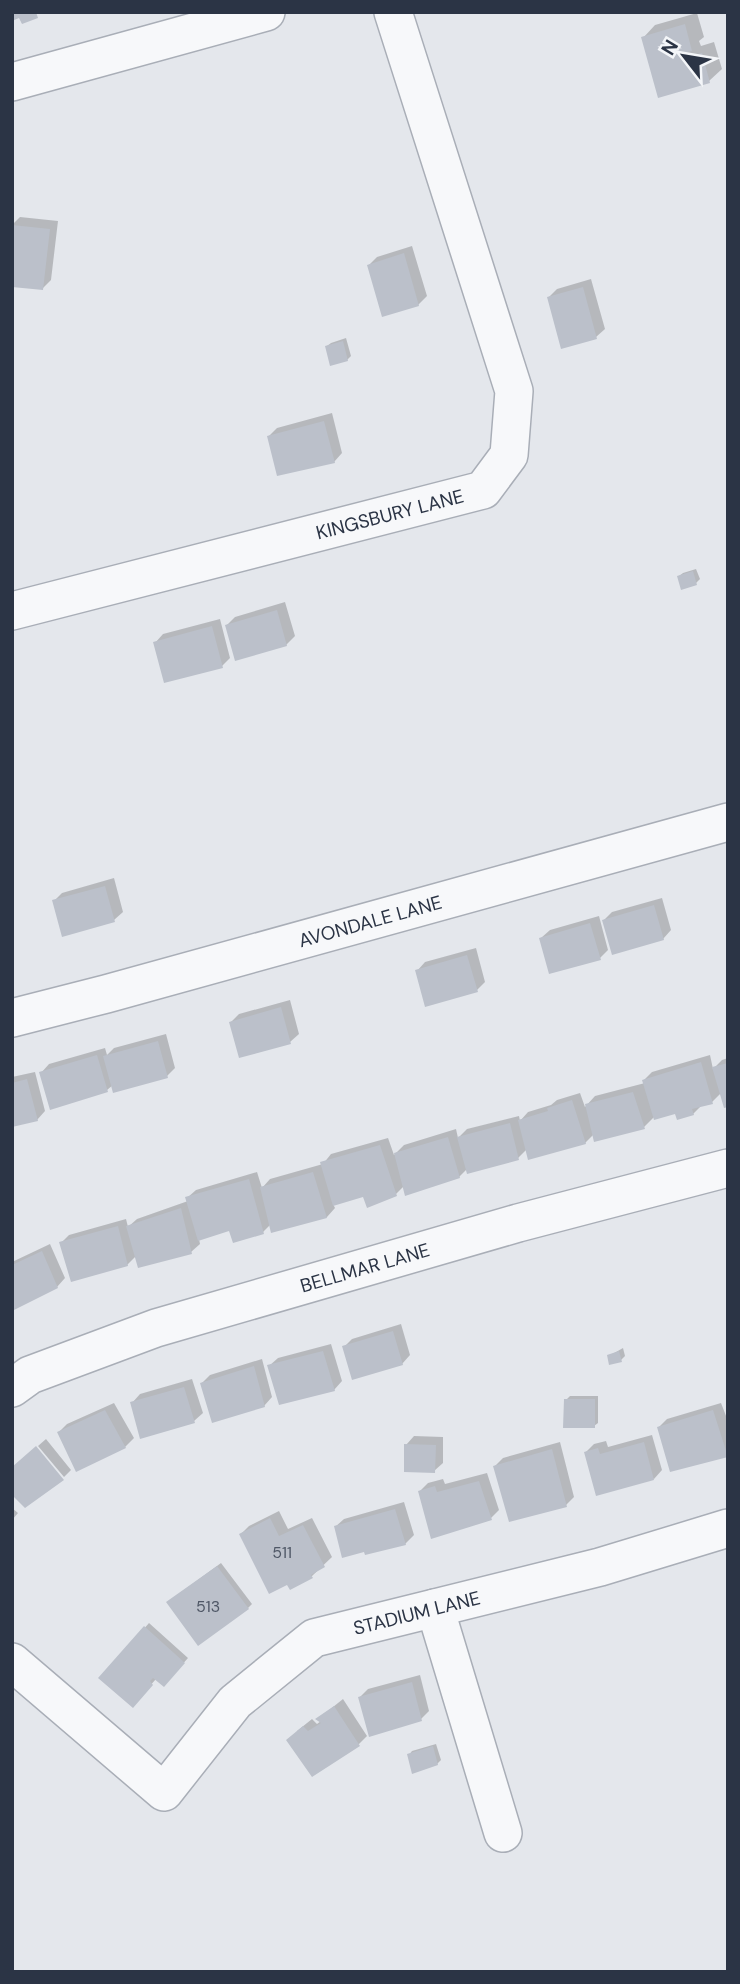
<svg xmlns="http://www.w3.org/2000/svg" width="740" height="1984" viewBox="0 0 740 1984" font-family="'DM Sans',sans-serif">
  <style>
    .shadow { fill: #0003 }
    .building { fill: #bbc0ca }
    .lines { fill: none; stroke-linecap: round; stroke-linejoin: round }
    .minor-casing { stroke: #a9aeb7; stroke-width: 40 }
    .minor { stroke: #f7f8fa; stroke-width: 37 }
    .labels { text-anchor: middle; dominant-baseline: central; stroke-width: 5; stroke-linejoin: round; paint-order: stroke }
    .number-label { font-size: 16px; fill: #4f5766 }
    .street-label { font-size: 19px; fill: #2b3445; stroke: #f4f6f9 }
  </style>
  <rect width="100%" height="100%" fill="#e4e7ec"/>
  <path class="shadow" d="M 697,13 L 704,37 L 699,41 L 701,46 L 714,42 L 722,69 L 709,81 L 643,38 L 655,25 Z
    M 20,217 L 58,221 L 51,280 L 43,288 L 12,285 L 12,225 Z
    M 412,246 L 427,296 L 418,305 L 369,265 L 377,257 Z
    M 591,279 L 605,329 L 596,337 L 549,297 L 557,289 Z
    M 346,338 L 351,356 L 347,360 L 327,346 L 331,343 Z
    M 332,413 L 342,453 L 334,462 L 269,436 L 277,428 Z
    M 696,569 L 700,579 L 696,583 L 679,576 L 683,573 Z
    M 285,602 L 295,636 L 286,645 L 227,625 L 235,617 Z
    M 220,619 L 230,658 L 222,666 L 155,643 L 163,634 Z
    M 114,878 L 123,912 L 114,920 L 54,901 L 62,893 Z
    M 662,898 L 671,930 L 663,939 L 604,920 L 612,912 Z
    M 599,916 L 608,950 L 600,958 L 541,938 L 550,930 Z
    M 476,948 L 485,982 L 477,990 L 417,971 L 425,962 Z
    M 290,1000 L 299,1034 L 290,1042 L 231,1022 L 239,1014 Z
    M 166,1034 L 175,1068 L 167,1076 L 113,1085 L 107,1090 L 41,1073 L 49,1064 L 105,1048 L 107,1055 L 114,1048 Z
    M 710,1055 L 713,1069 L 722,1060 L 728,1058 L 728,1105 L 721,1093 L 712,1102 L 702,1105 L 693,1114 L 676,1112 L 655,1116 L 644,1127 L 594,1134 L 585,1143 L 527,1149 L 518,1158 L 467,1169 L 459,1177 L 404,1186 L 396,1194 L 364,1195 L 333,1204 L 335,1208 L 327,1217 L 271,1224 L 263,1232 L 230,1229 L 199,1239 L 200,1244 L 191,1252 L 137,1255 L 127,1265 L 61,1243 L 69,1235 L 126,1219 L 128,1227 L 137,1219 L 188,1201 L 187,1198 L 196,1190 L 257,1172 L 262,1188 L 270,1179 L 323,1164 L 331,1154 L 388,1138 L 394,1155 L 404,1145 L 456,1129 L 458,1138 L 467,1129 L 519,1116 L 520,1121 L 528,1112 L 551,1105 L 557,1100 L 580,1093 L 585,1107 L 595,1096 L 645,1083 L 644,1080 L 652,1072 Z
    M 35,1072 L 45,1111 L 37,1120 L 12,1125 L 12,1077 Z
    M 50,1244 L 65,1278 L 57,1287 L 12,1309 L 12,1262 Z
    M 401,1324 L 410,1355 L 402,1364 L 344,1347 L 352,1339 Z
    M 331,1344 L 342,1381 L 334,1390 L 269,1366 L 278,1358 Z
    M 623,1348 L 625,1356 L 621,1360 L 609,1356 Z
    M 262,1359 L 272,1397 L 264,1406 L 202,1383 L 210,1375 Z
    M 192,1379 L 203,1413 L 194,1421 L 132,1403 L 140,1394 Z
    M 570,1396 L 598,1396 L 598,1423 L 594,1426 L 566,1400 Z
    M 114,1403 L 134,1438 L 125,1447 L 77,1469 L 59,1432 L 67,1424 Z
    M 721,1403 L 728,1421 L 728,1455 L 671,1470 L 659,1427 L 667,1419 Z
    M 652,1435 L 662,1470 L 654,1479 L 586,1452 L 594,1444 L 606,1441 L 608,1447 Z
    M 414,1436 L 443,1437 L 443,1463 L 434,1471 L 406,1445 Z
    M 46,1439 L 71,1470 L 64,1477 L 38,1446 Z
    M 560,1442 L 574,1497 L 566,1505 L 495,1466 L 503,1458 Z
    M 487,1473 L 499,1510 L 491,1518 L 420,1491 L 428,1483 L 443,1479 L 445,1484 Z
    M 404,1502 L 414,1535 L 405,1544 L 365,1549 L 335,1527 L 344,1519 Z
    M 12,1508 L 18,1513 L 12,1520 Z
    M 279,1511 L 288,1529 L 312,1518 L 332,1557 L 312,1576 L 291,1588 L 241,1534 L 249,1526 Z
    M 221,1563 L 252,1604 L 248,1608 L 172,1599 Z
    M 149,1623 L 188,1658 L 164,1685 L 156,1679 L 133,1705 L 101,1678 Z
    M 420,1675 L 429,1711 L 421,1719 L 360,1697 L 368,1689 Z
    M 343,1699 L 367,1736 L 359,1744 L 312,1775 L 297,1731 L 312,1719 L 317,1724 L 321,1721 L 318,1719 Z
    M 436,1744 L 441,1760 L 437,1764 L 409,1755 L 412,1751 Z"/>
  <path class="building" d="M 12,12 L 36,12 L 38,18 L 22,24 L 19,18 L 12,21 Z
    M 685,24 L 692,51 L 687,52 L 688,57 L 702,53 L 710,83 L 658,98 L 641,37 Z
    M 12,225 L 50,229 L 43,290 L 12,287 Z
    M 404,253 L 419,306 L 382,317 L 367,265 Z
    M 583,287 L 597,339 L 561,349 L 547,297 Z
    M 343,341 L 348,361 L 330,366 L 325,346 Z
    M 324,421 L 335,463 L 277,476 L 267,436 Z
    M 693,571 L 697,585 L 681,590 L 677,576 Z
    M 277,610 L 287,646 L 235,661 L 225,625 Z
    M 212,626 L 223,668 L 164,683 L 153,642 Z
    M 105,886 L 115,922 L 62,937 L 52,900 Z
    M 654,905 L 664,940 L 612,955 L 602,920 Z
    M 590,923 L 601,960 L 549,974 L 539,938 Z
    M 467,955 L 478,992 L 425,1007 L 415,970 Z
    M 281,1007 L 291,1044 L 239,1058 L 229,1022 Z
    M 158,1041 L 168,1078 L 113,1093 L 103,1056 Z
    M 97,1055 L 108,1092 L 50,1110 L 39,1072 Z
    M 701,1062 L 713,1104 L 692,1109 L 694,1115 L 677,1120 L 675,1114 L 654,1120 L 642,1080 Z
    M 728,1063 L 728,1107 L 724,1108 L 712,1067 Z
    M 27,1079 L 38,1121 L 12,1127 L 12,1083 Z
    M 633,1092 L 645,1129 L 594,1142 L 585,1104 Z
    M 572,1100 L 586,1144 L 528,1160 L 518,1120 L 548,1111 L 547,1108 Z
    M 510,1123 L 519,1160 L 467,1174 L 457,1137 Z
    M 448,1137 L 460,1178 L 405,1196 L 394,1153 Z
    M 380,1145 L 397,1196 L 367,1208 L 363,1197 L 333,1206 L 320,1162 Z
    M 313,1172 L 327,1218 L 271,1233 L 260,1187 Z
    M 249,1179 L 264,1234 L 233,1243 L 229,1231 L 198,1241 L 185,1197 Z
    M 181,1208 L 192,1254 L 138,1268 L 126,1226 Z
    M 118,1226 L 128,1266 L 71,1282 L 59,1242 Z
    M 42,1251 L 58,1288 L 12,1311 L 12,1265 Z
    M 393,1331 L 403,1365 L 352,1380 L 342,1346 Z
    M 323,1351 L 335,1391 L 279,1405 L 267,1365 Z
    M 619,1351 L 622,1362 L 609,1365 L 607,1355 Z
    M 254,1366 L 265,1407 L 212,1423 L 200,1383 Z
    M 184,1387 L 195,1423 L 140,1439 L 130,1402 Z
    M 564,1399 L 595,1399 L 595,1428 L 563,1428 Z
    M 105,1410 L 126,1448 L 76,1472 L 57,1432 Z
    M 713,1410 L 728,1457 L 670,1472 L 657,1427 Z
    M 644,1442 L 654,1480 L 596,1496 L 584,1452 L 598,1448 L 600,1454 Z
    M 404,1444 L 436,1445 L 435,1473 L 404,1472 Z
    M 36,1446 L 64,1480 L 25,1508 L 12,1495 L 12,1467 Z
    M 552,1449 L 567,1507 L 509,1522 L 493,1466 Z
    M 479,1481 L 492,1520 L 431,1539 L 418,1491 L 435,1486 L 437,1492 Z
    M 395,1509 L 406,1545 L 365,1555 L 364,1552 L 342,1558 L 334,1526 Z
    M 270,1518 L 279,1536 L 303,1525 L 325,1567 L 311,1575 L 313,1578 L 290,1590 L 287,1585 L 269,1594 L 239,1534 Z
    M 217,1566 L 249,1609 L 198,1646 L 166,1602 Z
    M 144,1626 L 185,1663 L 164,1687 L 153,1678 L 150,1681 L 153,1685 L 133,1708 L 98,1678 Z
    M 412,1682 L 422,1721 L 369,1737 L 358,1697 Z
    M 334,1706 L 360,1746 L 312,1777 L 286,1740 L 303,1726 L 308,1731 L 321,1723 L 315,1719 Z
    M 433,1746 L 438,1765 L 412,1774 L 407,1754 Z"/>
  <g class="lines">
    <g class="minor-casing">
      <g id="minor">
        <path d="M 12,82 L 266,12"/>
        <path id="s1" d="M 12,611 L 483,490 L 509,455 L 514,391 L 393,12"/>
        <path id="s2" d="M 12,1018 L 106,994 L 728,822"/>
        <path id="s3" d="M 12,1388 L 30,1375 L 156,1328 L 518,1223 L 728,1168"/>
        <path d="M 435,1608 L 503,1833"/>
        <path id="s4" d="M 12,1662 L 164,1792 L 235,1702 L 314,1638 L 600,1567 L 728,1528"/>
      </g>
    </g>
    <use href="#minor" class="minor"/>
  </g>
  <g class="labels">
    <g class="number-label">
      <text x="282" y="1552">511</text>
      <text x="208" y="1606">513</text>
    </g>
    <g class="street-label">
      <text stroke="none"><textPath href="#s1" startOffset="390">KINGSBURY LANE</textPath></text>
      <text stroke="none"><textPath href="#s2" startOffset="371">AVONDALE LANE</textPath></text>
      <text stroke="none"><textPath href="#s3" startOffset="374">BELLMAR LANE</textPath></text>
      <text stroke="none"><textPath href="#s4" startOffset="522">STADIUM LANE</textPath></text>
    </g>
  </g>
  <rect width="740" height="1984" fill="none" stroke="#2b3445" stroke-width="28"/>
  <g transform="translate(684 56) rotate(301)" stroke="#f4f6f9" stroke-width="5" paint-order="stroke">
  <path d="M0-5L12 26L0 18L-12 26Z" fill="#2b3445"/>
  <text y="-10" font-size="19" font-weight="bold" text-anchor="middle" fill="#2b3445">N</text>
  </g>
</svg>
